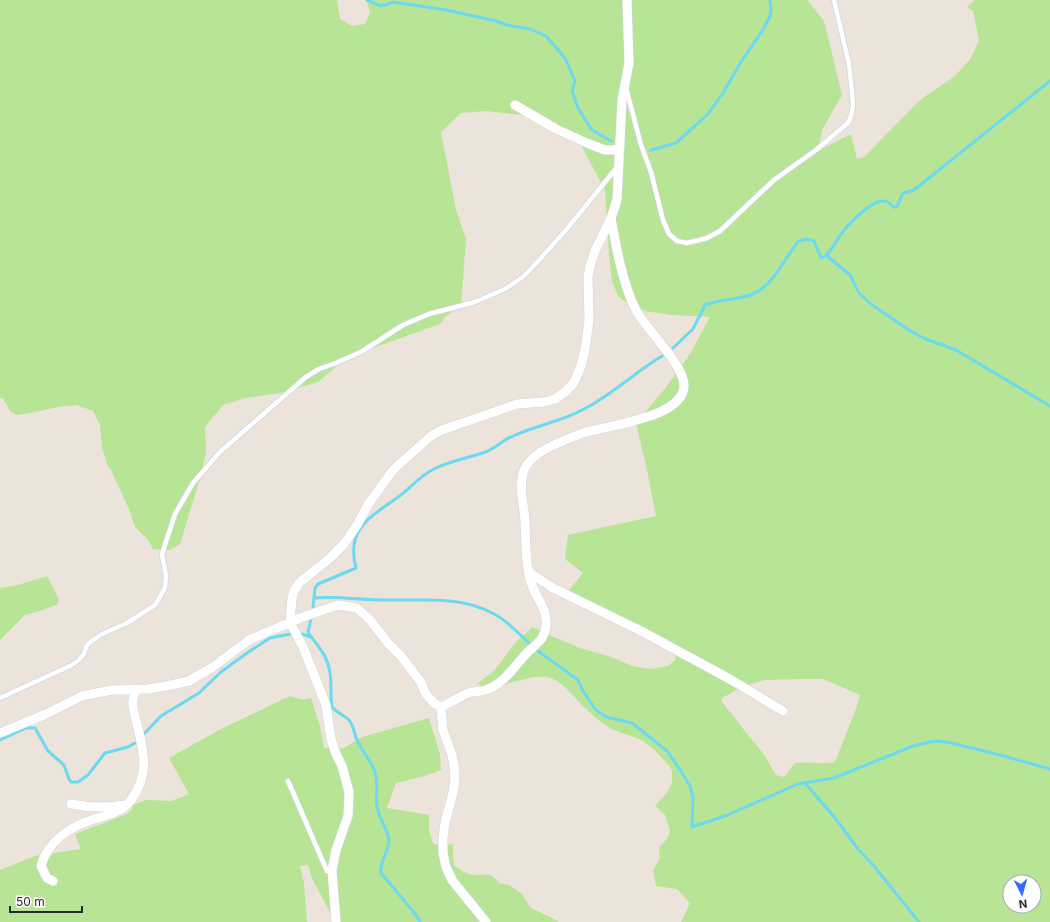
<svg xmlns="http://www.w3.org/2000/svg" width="1050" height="922" viewBox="0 0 1050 922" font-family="Inter,sans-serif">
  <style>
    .green { fill: #b7e495; fill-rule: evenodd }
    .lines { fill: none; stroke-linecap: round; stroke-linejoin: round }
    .stream { stroke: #6ad9f1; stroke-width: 3 }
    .lane-casing { stroke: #cfd5e2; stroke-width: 6 }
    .street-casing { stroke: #cfd5e2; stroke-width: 10 }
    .lane { stroke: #fff; stroke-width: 4.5 }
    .street { stroke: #fff; stroke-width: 9 }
  </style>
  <rect width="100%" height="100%" fill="#ece3da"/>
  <path class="green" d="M 0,0 L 337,0 L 340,19 L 352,26 L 365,24 L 370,13 L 367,0 L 807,0 L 824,21 L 842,95 L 822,130 L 818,151 L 851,134 L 857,159 L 864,157 L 920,100 L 955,76 L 971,58 L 979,40 L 973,11 L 967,7 L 975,0 L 1050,0 L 1050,922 L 681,922 L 690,903 L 677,889 L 656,886 L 653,871 L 660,858 L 659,847 L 668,838 L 670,830 L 665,815 L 655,806 L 666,794 L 672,783 L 672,770 C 663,758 652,746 639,739 C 630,735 619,733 610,728 C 602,723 593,716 586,709 C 574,698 564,681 547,677 C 533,674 501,687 484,689 L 478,683 L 494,671 L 516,642 L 533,627 L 544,633 L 583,649 L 611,657 L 632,666 L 651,669 L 668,666 L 675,660 L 677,648 L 565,595 L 583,573 L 565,559 L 568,535 L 656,516 L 647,470 L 636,423 L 664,390 L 690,354 L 710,317 L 671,315 L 645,311 L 624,301 L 618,296 L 612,281 L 609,253 L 605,190 L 581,145 L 538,117 L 486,111 L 461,113 L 441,132 L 456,210 L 466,239 L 461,305 L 445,317 L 440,324 L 347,357 L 318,382 L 280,393 L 245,398 L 223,405 L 205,427 L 206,453 L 201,475 L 180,544 L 170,550 L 153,549 L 148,540 L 135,527 L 129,509 L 110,468 L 108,467 L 102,448 L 100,425 L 93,411 L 77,405 L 58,407 L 30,413 L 16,415 L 10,411 L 3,398 L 0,398 ZM 801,679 L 823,679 L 860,695 L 857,706 L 835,762 C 823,765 809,761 795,763 L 784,777 L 776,775 L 763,753 L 748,735 L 722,702 L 722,698 L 742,687 L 764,680 ZM 1010,882 L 1034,882 L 1034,906 L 1010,906 Z
    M 47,576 L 58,598 L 58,604 L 40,611 L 25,615 L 0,640 L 0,588 L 18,585 Z
    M 290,696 L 303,700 L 311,698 L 320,726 L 324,748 L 344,748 L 362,737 L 429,718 L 440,754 L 441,770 L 421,777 L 396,783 L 387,808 L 429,815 L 429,830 L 433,843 L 440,846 L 453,844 L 453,857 L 454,865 C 460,870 466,874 474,875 C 487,876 489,871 499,883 L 509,885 L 521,893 L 531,908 L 560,922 L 335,922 L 312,878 L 308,865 L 300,866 L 304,883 L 307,922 L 0,922 L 0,870 L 35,856 L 81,849 L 75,834 L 127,814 L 133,808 L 131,806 L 146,800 L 172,801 L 189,794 L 169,758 L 221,729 Z"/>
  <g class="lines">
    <path class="stream" d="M 367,0 L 381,6 L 394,2 L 446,10 L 496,21 L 507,25 L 530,29 L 546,36 L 565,58 L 575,81 L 572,91 L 578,108 L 592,130 L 611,141
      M 651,150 L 676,143 L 708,114 L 723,93 L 741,62 L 764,28 L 770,16 L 771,9 L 770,0
      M 826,255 L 850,275 L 859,293 L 871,304 L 909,330 L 923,338 L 956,350 L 1050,406
      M 673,348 L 693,329 L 705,305 C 720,299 738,300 753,294 C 775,284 784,258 799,241 L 806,239 L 814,241 L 821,258 C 829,257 837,239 842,233 C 848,224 872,200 883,201 C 888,201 891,204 893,207 L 897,207 L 903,193 L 914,190 L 1050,81
      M 314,598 C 338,596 361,600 384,600 C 421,601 460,595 494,614 C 508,621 518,633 529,643
      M 313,607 L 315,588 L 318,584 L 356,568 C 345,527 373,516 401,495 C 411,487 421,475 434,469 C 451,460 470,458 488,451 C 497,447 503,440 511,437 C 534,426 560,422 582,410 C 611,396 635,372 662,356
      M 311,619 L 308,632 C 317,646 328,655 330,673 C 332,685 330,696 332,707 C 337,713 344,715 349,720 C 354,726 354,734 357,740 C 362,752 371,760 375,772 C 379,784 375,795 377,806 C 378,818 388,828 389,841 C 389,852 379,862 381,873 L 417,916 L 420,922
      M 302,634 L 311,637
      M 538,651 L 578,680 L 583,691 L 596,710 L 606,717 L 632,723 L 667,751 L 679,768 L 690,786 L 693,797 L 692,827 L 725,816 L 798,784 L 834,778 L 913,746 L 934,741 L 947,742 L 1000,755 L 1050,769
      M 144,734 L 161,716 L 199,693 L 221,672 L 247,653 L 270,638 L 290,634
      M 0,740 L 26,728 L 35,728 L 48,751 L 64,765 L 69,779 L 71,782 L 78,782 L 88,775 L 105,753 L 128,747 L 135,743
      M 805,783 L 836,819 L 858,849 L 873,865 L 919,922"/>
    <g class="lane-casing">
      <path id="lane" d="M 626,88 L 641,145 L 651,172 L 663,220 L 669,234 L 677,241 L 687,243 L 707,238 L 720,231 L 774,180 L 816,150 L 848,123 L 851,116 L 853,106 L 852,92 L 849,64 L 834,0
        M 0,698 L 72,665 L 79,660 L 84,654 L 87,645 L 93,640 L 102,634 L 127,623 L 155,605 L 165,588 L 166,576 L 162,554 L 175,514 L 193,483 L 220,452 L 306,377 L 319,369 L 336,363 L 361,352 L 403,325 L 429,314 L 475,302 L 507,288 L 524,276 L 540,259 L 566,230 L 618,166
        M 288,781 L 327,871 L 332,870"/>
    </g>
    <g class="street-casing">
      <path id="street" d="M 515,105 L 556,129 L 589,144 L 605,150 L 614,150 L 620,147
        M 529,572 L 553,588 L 641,631 L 728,678 L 783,711
        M 441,707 C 450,703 459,697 468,693 C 475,691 482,692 488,689 C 504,683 514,667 525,655 C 530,649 537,645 542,638 C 545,633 547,625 546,619 C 545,607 537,598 533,588 C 525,567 526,543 525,521 C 524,504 518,487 524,470 C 529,459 541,451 552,446 C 562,441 572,437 583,433 C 608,425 683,418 684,386 C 685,366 647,330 637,312 C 623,286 616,247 611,218
        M 441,707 L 443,730 L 452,755 L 454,765 L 455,779 L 453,793 L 445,823 L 443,838 L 443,853 L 446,867 L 452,880 L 486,922
        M 0,733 L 46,714 L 82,696 L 112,690 L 148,689 L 166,686 L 189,681 L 213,667 L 249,640 L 300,618 L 338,605 L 357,608 L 371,621 L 388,643 L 401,656 L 420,681 L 426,694 L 434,703 L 441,707
        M 71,804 C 90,808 106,808 125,805
        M 53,881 L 47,878 L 41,866 C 47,842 71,826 94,819 C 108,815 121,813 131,800 C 150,774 144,753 137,724 C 135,716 132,708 133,700 C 133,696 136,692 138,689
        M 336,922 L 332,870 L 336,850 L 348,816 L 349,792 L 342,766 L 336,754 L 331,739 L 326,705 L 303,647 L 290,622 L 292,598 L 294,591 L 299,583 L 330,558 L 344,544 L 357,525 L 369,503 L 394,469 L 431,436 L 442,430 L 517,404 L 544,402 L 555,399 L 565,392 L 573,384 L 580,369 L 585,350 L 589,320 L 588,277 L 590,266 L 595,251 L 611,218 L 617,200 L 622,100 L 629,63 L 627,0"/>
    </g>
    <use href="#lane" class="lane"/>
    <use href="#street" class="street"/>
  </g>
  <g transform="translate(1022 894) rotate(174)"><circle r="19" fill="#ffffff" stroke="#a9a9a9"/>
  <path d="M0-3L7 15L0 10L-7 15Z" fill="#356cfe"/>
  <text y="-6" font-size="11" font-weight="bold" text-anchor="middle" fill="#292929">N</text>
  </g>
  <path d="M10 906v6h72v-6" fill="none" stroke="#292929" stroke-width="2"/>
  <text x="16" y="906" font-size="12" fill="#292929" stroke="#ffffff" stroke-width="3" paint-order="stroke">50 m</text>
</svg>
